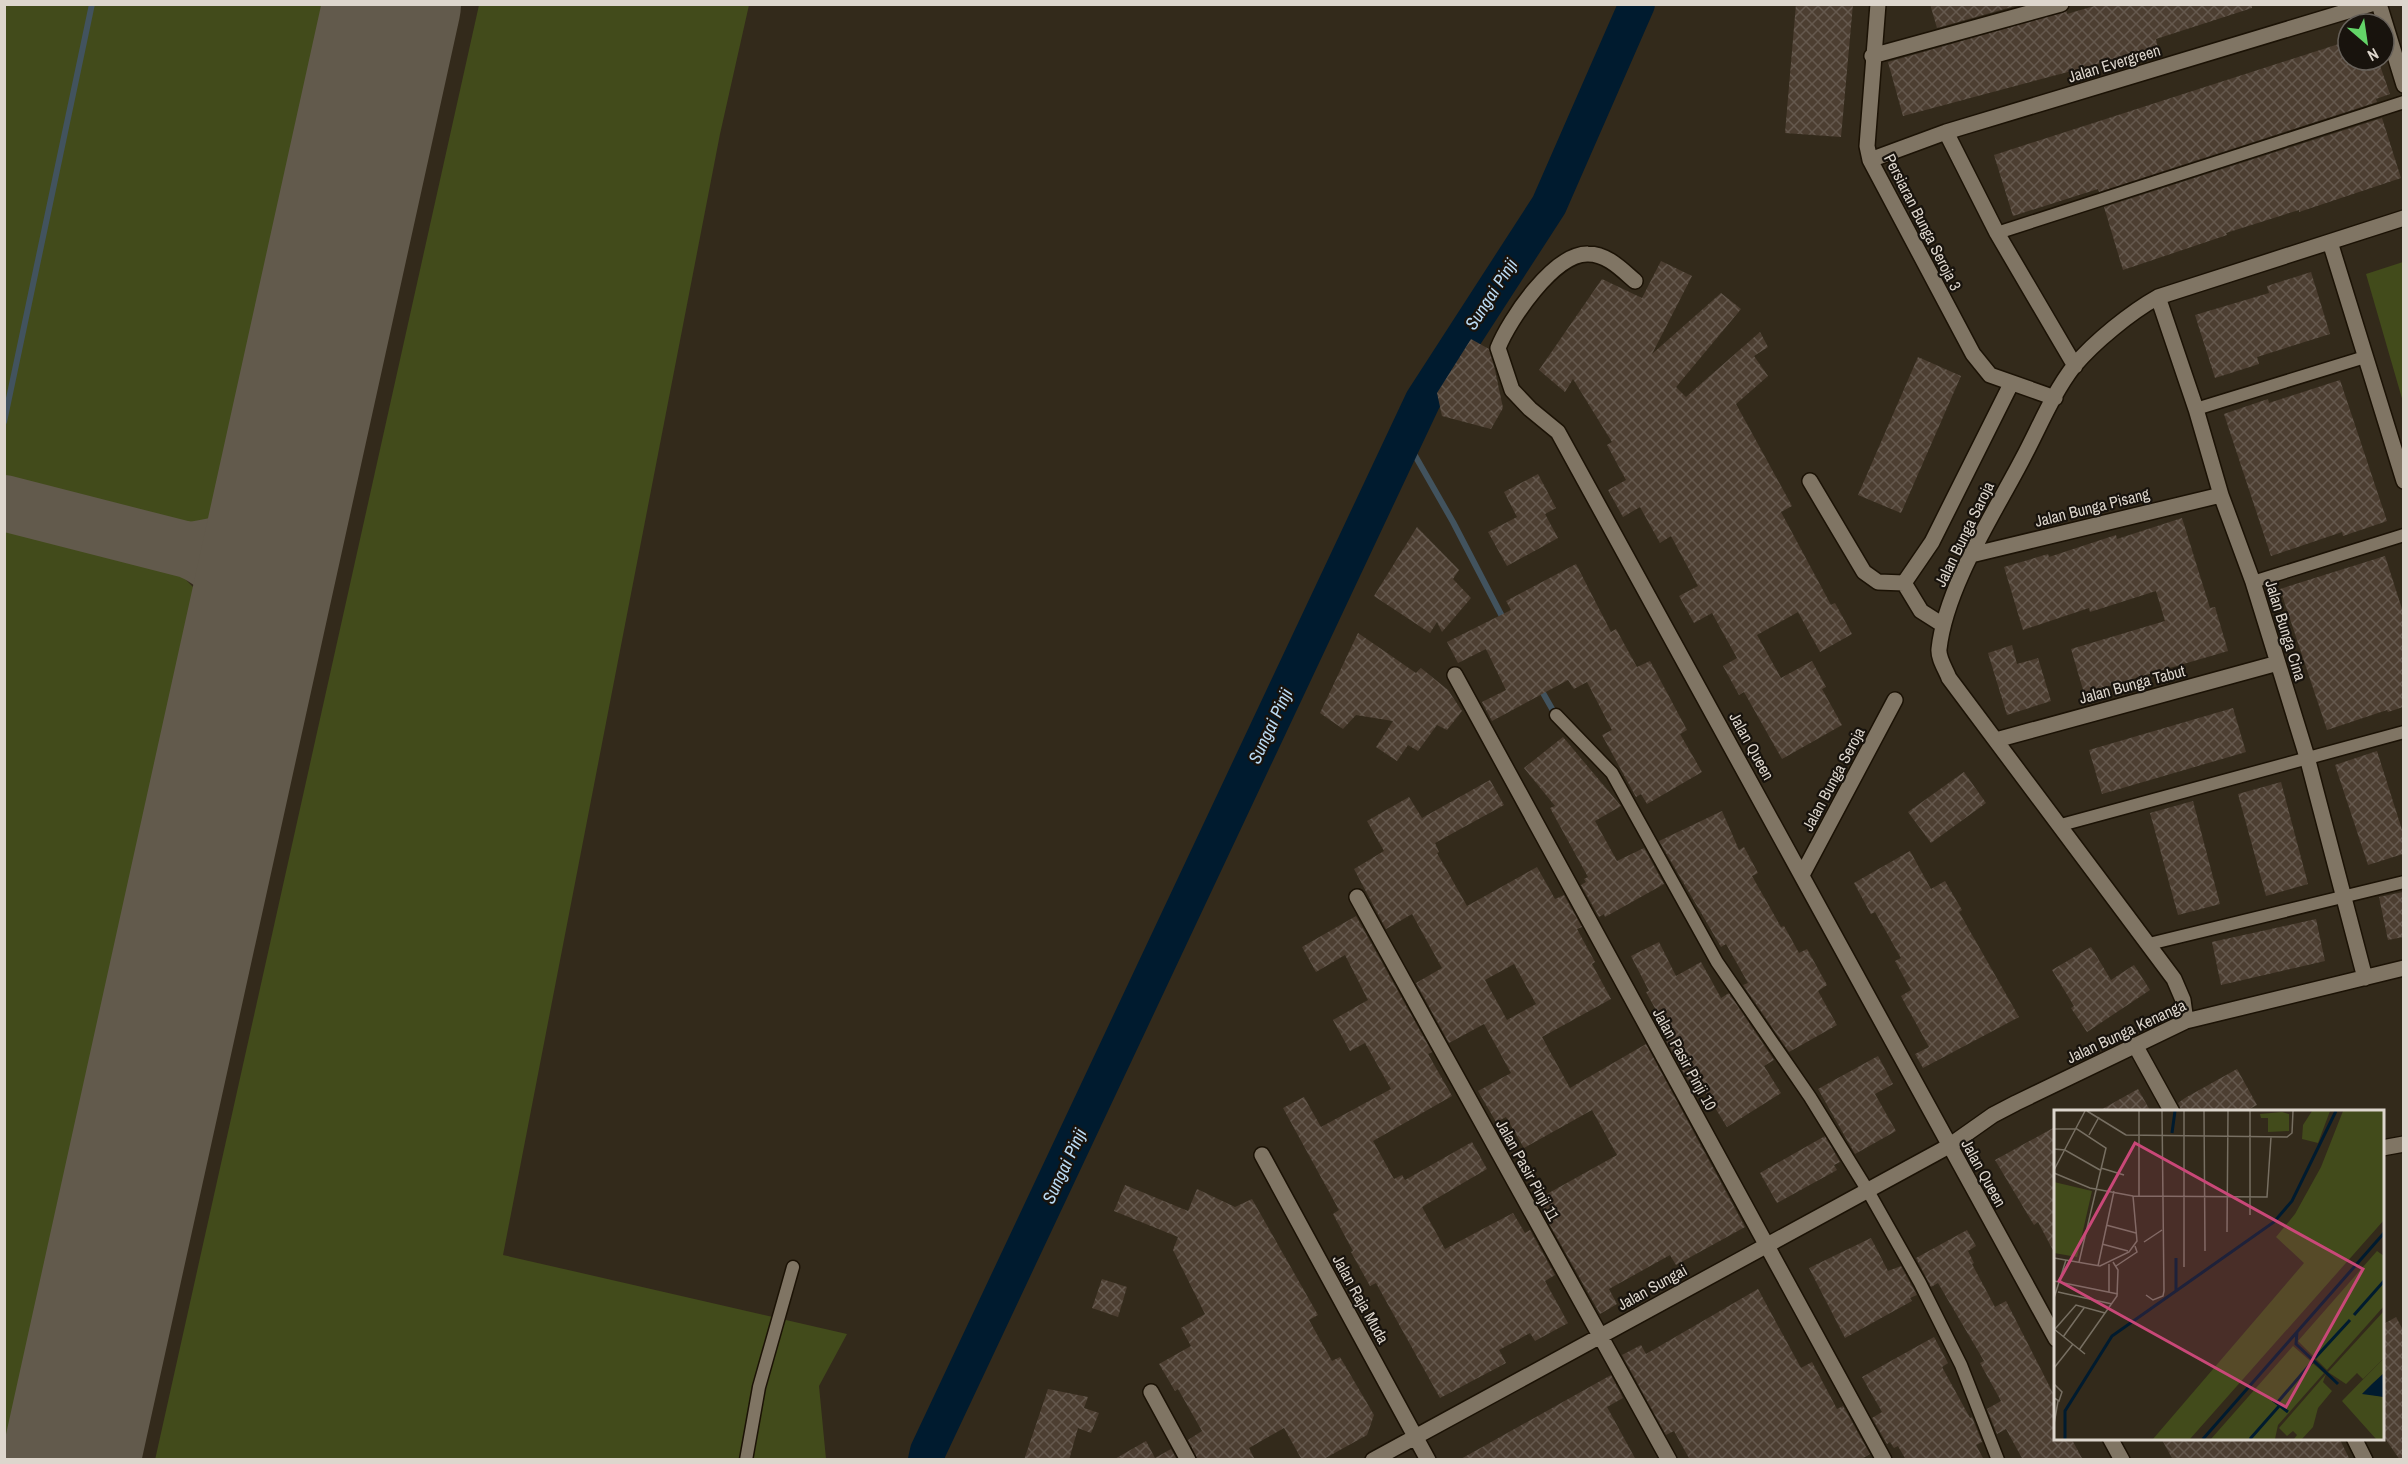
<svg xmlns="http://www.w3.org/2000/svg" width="2408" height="1464" viewBox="0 0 2408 1464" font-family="'Archivo Narrow',sans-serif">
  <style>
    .green { fill: #424b1b }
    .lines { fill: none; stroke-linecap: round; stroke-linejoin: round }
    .stream { stroke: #42535e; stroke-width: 6 }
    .river { stroke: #001b2f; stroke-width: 36 }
    .taxiway { stroke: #625a4c; stroke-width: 56 }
    .runway { stroke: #625a4c; stroke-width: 138 }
    .building { fill: url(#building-cross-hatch); fill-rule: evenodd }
    .lane-casing { stroke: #1b1205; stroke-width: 15 }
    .street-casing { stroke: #1b1205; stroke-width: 18 }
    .lane { stroke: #807564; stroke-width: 12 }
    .street { stroke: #807564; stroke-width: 15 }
    .labels { text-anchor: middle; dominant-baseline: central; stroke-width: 4.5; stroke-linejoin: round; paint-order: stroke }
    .street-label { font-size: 16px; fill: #ddd6cd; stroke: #18130d }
    .water-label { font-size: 18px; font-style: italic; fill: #badaf3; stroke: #18130d }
    .inset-river { fill: none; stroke: #001b2f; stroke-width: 3 }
    .inset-road { fill: none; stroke: #776f62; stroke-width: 1.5 }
    .view { fill: #c94878; fill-opacity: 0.15; stroke: #c94878; stroke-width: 3 }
    .inset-edge { fill: none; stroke: #ddd6cd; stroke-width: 3 }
  </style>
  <defs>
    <pattern id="building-cross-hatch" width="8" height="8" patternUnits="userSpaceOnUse" patternTransform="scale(1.5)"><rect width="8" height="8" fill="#4c3e31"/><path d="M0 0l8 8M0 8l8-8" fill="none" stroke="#65594e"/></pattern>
  </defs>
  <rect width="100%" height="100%" fill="#332a1b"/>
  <path class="green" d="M 5,4 L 330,5 L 216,524 L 205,531 L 186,531 L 5,486 Z
    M 479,5 L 749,5 L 720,134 L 503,1255 L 847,1334 L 819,1386 L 826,1459 L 155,1460 Z
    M 2403,262 L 2404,262 L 2403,402 L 2366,274 Z
    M 5,526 L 161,563 L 177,571 L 199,593 L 9,1460 L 4,1459 Z"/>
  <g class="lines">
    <path class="stream" d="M 4,422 L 92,4
      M 1405,438 L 1453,522 L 1505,622
      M 1539,686 L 1555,714"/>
    <path class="river" d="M 926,1460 L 928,1451 L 1423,400 L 1549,205 L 1637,4"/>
    <path class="taxiway" d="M 4,503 L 188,550 C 235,569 248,609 248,657
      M 188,550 C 241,545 261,527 287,482"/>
    <path class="runway" d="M 71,1460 L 392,4"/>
  </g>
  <path class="building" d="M 1796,4 L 1853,4 L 1841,137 L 1785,133 Z
    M 1930,4 L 2022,4 L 1937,28 Z
    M 2101,4 L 2252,4 L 2252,8 L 2156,39 L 2158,48 L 1903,116 L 1888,62 L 2067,11 L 2067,14 Z
    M 2348,41 L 2348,60 L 2378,60 L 2390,94 L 2376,99 L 2377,102 L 2099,192 L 2098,189 L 2013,216 L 1994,155 Z
    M 2382,118 L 2401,178 L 2299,212 L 2299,210 L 2226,233 L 2227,235 L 2123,270 L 2104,207 Z
    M 1661,261 L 1692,276 L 1652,354 L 1721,293 L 1741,309 L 1676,387 L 1686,397 L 1760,332 L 1768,347 L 1754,356 L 1768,376 L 1736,404 L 1792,506 L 1781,512 L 1831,605 L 1835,603 L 1852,634 L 1820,652 L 1798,612 L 1757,635 L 1781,678 L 1812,661 L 1826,687 L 1822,689 L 1842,725 L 1782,759 L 1744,692 L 1739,695 L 1723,666 L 1737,658 L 1712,613 L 1694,623 L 1679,596 L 1698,586 L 1671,536 L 1660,543 L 1640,507 L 1623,517 L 1608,490 L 1626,480 L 1607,445 L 1612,442 L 1573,379 L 1565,392 L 1539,370 L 1602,279 L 1642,298 Z
    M 2311,272 L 2330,334 L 2257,357 L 2259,364 L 2215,378 L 2195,315 L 2269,293 L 2267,286 Z
    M 1471,339 L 1489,349 L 1495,370 L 1503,408 L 1491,429 L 1442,416 L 1437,393 Z
    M 1918,357 L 1961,376 L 1901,513 L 1858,495 Z
    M 2340,380 L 2387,521 L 2343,536 L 2342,532 L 2271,556 L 2224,414 L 2268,399 L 2269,403 Z
    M 1538,474 L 1556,508 L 1545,514 L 1558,538 L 1507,566 L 1488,532 L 1517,517 L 1504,492 Z
    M 2182,518 L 2210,608 L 2215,607 L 2228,651 L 2084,693 L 2071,649 L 2165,621 L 2156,591 L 2090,612 L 2089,608 L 2023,630 L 2004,567 L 2048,554 L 2049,557 L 2116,535 L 2117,539 Z
    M 1417,527 L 1459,570 L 1453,579 L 1471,598 L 1442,632 L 1437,622 L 1430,633 L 1374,596 Z
    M 2385,556 L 2403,612 L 2403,707 L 2388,712 L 2387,710 L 2327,730 L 2280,589 Z
    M 1576,564 L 1611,632 L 1616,629 L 1637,667 L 1650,661 L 1687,730 L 1680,734 L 1702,772 L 1647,804 L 1641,794 L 1636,797 L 1602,735 L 1612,730 L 1587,682 L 1574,689 L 1568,680 L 1492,721 L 1482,702 L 1506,690 L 1486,649 L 1458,663 L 1447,642 L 1511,610 L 1506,601 Z
    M 1358,633 L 1416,673 L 1421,668 L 1448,690 L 1462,711 L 1447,730 L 1437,725 L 1418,751 L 1408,745 L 1397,761 L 1376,747 L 1393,721 L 1356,715 L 1343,729 L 1320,713 Z
    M 2012,645 L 2017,664 L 2038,658 L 2051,701 L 2007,715 L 1988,653 Z
    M 2233,708 L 2246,752 L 2102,794 L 2089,750 Z
    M 1563,737 L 1621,806 L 1595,821 L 1617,861 L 1644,848 L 1664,884 L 1605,917 L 1604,914 L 1599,917 L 1581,885 L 1586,882 L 1584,879 L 1588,877 L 1550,808 L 1555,806 L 1524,768 Z
    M 2377,751 L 2403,833 L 2403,854 L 2368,865 L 2335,765 Z
    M 1964,772 L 1986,803 L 1931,843 L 1908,812 Z
    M 1490,780 L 1504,805 L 1435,843 L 1439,852 L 1437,853 L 1467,906 L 1537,867 L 1555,899 L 1564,895 L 1582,927 L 1577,929 L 1595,962 L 1592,964 L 1611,999 L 1542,1037 L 1570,1088 L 1646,1044 L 1745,1227 L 1676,1265 L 1670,1255 L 1609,1289 L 1617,1304 L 1600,1314 L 1547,1220 L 1549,1219 L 1538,1199 L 1617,1155 L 1592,1110 L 1524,1148 L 1506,1117 L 1496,1122 L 1478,1091 L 1511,1073 L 1484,1024 L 1449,1043 L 1416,983 L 1442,968 L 1412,914 L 1386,929 L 1354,869 L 1384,851 L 1367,821 L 1409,797 L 1422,818 ZM 1514,964 L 1536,1004 L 1507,1020 L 1485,980 Z
    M 2281,782 L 2308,884 L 2266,896 L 2238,794 Z
    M 2193,801 L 2220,904 L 2178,915 L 2150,813 Z
    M 1722,811 L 1739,850 L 1744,847 L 1758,873 L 1752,876 L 1781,927 L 1784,926 L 1799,953 L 1807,949 L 1827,985 L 1818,991 L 1837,1025 L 1789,1052 L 1743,985 L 1748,983 L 1726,944 L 1721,947 L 1659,841 Z
    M 1910,851 L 1931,889 L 1945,881 L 1962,910 L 1959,912 L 2019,1017 L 1923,1068 L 1915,1054 L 1929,1047 L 1901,996 L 1911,990 L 1895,961 L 1901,958 L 1875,912 L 1871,914 L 1854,883 Z
    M 2403,892 L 2403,937 L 2388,940 L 2379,897 Z
    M 1356,916 L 1432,1052 L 1428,1054 L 1452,1096 L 1373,1141 L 1394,1179 L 1402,1175 L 1405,1180 L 1472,1142 L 1487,1169 L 1422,1207 L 1445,1249 L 1513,1213 L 1525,1233 L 1530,1230 L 1555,1275 L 1545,1281 L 1568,1323 L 1535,1341 L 1530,1333 L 1499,1350 L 1506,1363 L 1440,1398 L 1376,1283 L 1370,1286 L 1351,1252 L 1353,1251 L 1333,1214 L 1339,1210 L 1283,1108 L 1304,1097 L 1321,1127 L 1391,1089 L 1365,1043 L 1350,1051 L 1333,1020 L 1368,1000 L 1345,955 L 1316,972 L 1302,947 Z
    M 2316,919 L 2325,961 L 2221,985 L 2212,942 Z
    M 1659,942 L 1676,976 L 1701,962 L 1721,998 L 1729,993 L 1774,1060 L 1764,1066 L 1781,1093 L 1727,1127 L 1704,1090 L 1696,1095 L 1663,1035 L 1665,1033 L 1663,1030 L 1666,1028 L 1646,992 L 1649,991 L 1631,956 Z
    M 2091,947 L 2111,980 L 2134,965 L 2150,990 L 2087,1032 L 2071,1008 L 2074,1006 L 2052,970 Z
    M 1878,1056 L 1893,1084 L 1875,1094 L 1896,1131 L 1855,1154 L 1818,1089 Z
    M 2237,1069 L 2257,1105 L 2244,1112 L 2182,1112 L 2178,1103 L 2185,1098 Z
    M 2138,1089 L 2151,1112 L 2097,1112 Z
    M 2055,1127 L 2055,1254 L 2038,1222 L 2034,1225 L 1995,1160 Z
    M 1825,1136 L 1840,1162 L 1834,1165 L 1837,1170 L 1777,1203 L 1760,1173 Z
    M 1125,1185 L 1188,1211 L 1197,1189 L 1235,1207 L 1252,1199 L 1318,1315 L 1309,1320 L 1332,1361 L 1340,1357 L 1374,1415 L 1367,1435 L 1322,1460 L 1302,1460 L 1284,1428 L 1249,1448 L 1255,1460 L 1198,1460 L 1188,1440 L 1202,1431 L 1178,1389 L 1175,1391 L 1159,1364 L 1191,1346 L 1181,1328 L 1205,1314 L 1173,1250 L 1178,1237 L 1114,1211 Z
    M 1967,1230 L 1976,1246 L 1968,1251 L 1974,1263 L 1972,1264 L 1995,1307 L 2006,1301 L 2055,1397 L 2055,1438 L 2071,1438 L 2083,1460 L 2023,1460 L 2006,1429 L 1997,1434 L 1987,1409 L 2001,1401 L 1980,1363 L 1984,1361 L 1938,1283 L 1931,1287 L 1916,1258 Z
    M 1871,1238 L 1888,1271 L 1901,1266 L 1917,1295 L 1910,1298 L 1912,1301 L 1845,1338 L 1809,1268 Z
    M 1102,1279 L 1127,1287 L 1118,1317 L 1092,1308 Z
    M 1758,1289 L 1801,1368 L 1812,1362 L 1837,1409 L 1843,1406 L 1870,1454 L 1860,1460 L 1690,1460 L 1674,1431 L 1666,1435 L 1622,1355 L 1641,1345 L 1646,1354 Z
    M 2396,1317 L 2403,1330 L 2403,1460 L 2400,1460 L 2382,1434 L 2382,1325 Z
    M 1934,1337 L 1948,1363 L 1942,1367 L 1970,1418 L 1972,1417 L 1982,1442 L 1976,1445 L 1984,1460 L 1906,1460 L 1898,1446 L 1894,1448 L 1890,1442 L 1887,1444 L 1872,1418 L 1882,1412 L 1862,1377 Z
    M 1611,1375 L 1623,1398 L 1607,1407 L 1636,1460 L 1459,1460 Z
    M 1048,1389 L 1088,1397 L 1084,1408 L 1099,1413 L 1091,1433 L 1078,1428 L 1069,1460 L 1024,1460 Z
    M 2161,1438 L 2339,1438 L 2350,1460 L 2173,1460 Z
    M 1146,1441 L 1155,1458 L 1171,1449 L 1177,1460 L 1113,1460 Z"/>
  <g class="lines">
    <g class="lane-casing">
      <path id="lane" d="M 1997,233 L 2404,102
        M 2196,409 L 2365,357
        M 2253,582 L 2404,535
        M 1556,715 L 1612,773 L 1717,962 L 1810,1097 L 1868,1191 L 1920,1283 L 1961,1365 L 1998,1460
        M 2061,825 L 2404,732
        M 2149,944 L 2404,882
        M 746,1460 L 759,1387 L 793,1267"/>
    </g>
    <g class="street-casing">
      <path id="street" d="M 1878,4 L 1867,146 L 1870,160 L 1973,354 L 1990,375 L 2055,398
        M 2379,4 L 2404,85
        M 1872,56 L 2061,4
        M 1946,132 L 1997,233 L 2075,366
        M 1870,160 L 1946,132 L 2371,4
        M 2330,242 L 2404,481
        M 1635,281 C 1621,269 1607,254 1588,254 C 1554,253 1509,320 1498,348 L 1512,390 L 1530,409 L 1558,432 L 2056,1339
        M 2158,297 L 2196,409 L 2221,495 L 2253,582 L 2307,757 L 2365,978
        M 1810,481 L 1864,572 L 1878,582 L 1904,583
        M 1971,555 L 2221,495
        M 1943,625 L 1921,611 L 1904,583 L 1932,542 L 2011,384
        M 1455,675 L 1884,1460
        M 1996,740 L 2278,663
        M 1802,875 L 1895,700
        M 1357,897 L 1669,1460
        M 2186,1021 L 2183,1000 L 2174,979 L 1949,678 C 1946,670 1938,658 1939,649 C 1946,586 1994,514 2023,458 C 2039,428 2053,393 2074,366 C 2094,342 2131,312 2158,297 L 2404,218
        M 2135,1045 L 2172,1112
        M 2382,1148 L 2404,1144
        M 1262,1155 L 1428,1460
        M 1151,1392 L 1188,1460
        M 2110,1438 L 2122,1460
        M 2354,1438 L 2365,1460
        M 1373,1460 L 1949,1146 L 1993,1115 L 2016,1103 L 2186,1021 L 2404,968"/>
    </g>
    <use href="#lane" class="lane"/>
    <use href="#street" class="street"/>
  </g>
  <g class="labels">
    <g class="street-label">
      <text transform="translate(2114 63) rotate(-17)">Jalan Evergreen</text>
      <text transform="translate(1923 222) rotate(63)">Persiaran Bunga Seroja 3</text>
      <text transform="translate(2092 507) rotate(-14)">Jalan Bunga Pisang</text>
      <text transform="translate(1964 534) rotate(-64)">Jalan Bunga Saroja</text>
      <text transform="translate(2286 630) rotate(73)">Jalan Bunga Cina</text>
      <text transform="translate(2132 684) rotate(-15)">Jalan Bunga Tabut</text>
      <text transform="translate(1752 746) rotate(61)">Jalan Queen</text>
      <text transform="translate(1833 779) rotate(-62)">Jalan Bunga Seroja</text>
      <text transform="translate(2126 1031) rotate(-25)">Jalan Bunga Kenanga</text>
      <text transform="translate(1685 1059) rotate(61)">Jalan Pasir Pinji 10</text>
      <text transform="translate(1528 1170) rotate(61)">Jalan Pasir Pinji 11</text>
      <text transform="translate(1984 1173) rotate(61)">Jalan Queen</text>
      <text transform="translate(1652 1287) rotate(-29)">Jalan Sungai</text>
      <text transform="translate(1361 1299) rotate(61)">Jalan Raja Muda</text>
    </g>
    <g class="water-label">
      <text transform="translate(1491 294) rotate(-57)">Sungai Pinji</text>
      <text transform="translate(1270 726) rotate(-65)">Sungai Pinji</text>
      <text transform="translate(1064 1166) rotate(-65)">Sungai Pinji</text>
    </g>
  </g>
  <g transform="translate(2054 1110)">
    <rect width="330" height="330" fill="#332a1b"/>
    <path d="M 258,1 L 276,1 L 264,33 L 248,29 L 249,15 ZM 289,1 L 330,1 L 330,110 L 136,329 L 99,329 L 250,153 L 222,127 L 241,104 L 267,57 ZM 228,2 L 235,4 L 235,21 L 214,22 L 214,8 L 207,8 L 206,4 ZM 0,72 L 38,81 L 23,147 L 0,143 ZM 323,141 L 330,146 L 330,196 L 273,260 L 244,231 ZM 329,202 L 330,248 L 309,269 L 303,263 L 292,274 L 274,262 ZM 239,236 L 270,263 L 224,315 L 221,329 L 157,329 ZM 272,264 L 269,272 L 278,281 L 264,298 L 259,317 L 248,329 L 240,329 L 243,325 L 239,321 L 233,326 L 225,318 Z" fill="#424b1b"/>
    <path d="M 330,248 L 330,263 L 309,283 L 330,287 L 330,329 L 322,329 L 288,291 Z" fill="#424b1b"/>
    <path d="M 330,263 L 330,287 L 308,284 L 318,274 Z" fill="#001b2f"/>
    <path class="inset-river" d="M 118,23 L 121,1M 122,182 L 122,148M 300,205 L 330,171M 243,222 L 242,234 L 284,274M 261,248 L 296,210M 219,290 L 234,302M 223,293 L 258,252M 11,329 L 11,301 L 58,226 L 220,112 L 238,91 L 282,1M 149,329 L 330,123M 196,329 L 226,295"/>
    <path class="inset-road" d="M 33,1 L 72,25M 85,1 L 85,87M 150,1 L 151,141M 196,1 L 196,105M 0,19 L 23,19 L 52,38 L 25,152M 35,25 L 45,7M 72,25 L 233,27 L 238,23 L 239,1M 0,39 L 11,40 L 46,60M 47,58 L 70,65M 0,60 L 31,1M 0,63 L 36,78 L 79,86 L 213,87 L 217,27M 52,115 L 82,123M 173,122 L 174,1M 90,132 L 108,120M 48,134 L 74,141M 0,148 L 46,156 L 75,142 L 83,131 L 79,86M 44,156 L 60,81M 62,156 L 83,142 L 81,136M 130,157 L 130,1M 0,171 L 64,184M 4,182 L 58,194M 55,183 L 55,154M 92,185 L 99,190 L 109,186 L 110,181 L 108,1M 0,188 L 12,150M 0,219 L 31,244M 1,219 L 22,195 L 51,203M 9,227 L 30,198M 25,240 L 63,186 L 64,160 L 59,152M 0,258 L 19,234M 0,274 L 8,282 L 5,291 L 0,288M 0,314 L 4,291"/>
    <path class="view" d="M 81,33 L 309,159 L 232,297 L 5,171 Z"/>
    <rect width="330" height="330" class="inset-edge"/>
  </g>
  <rect width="2408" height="1464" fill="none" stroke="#ddd6cd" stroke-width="12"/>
  <g transform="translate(2366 42) rotate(151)"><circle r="28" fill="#18130d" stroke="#67615a" stroke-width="1.5"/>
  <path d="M0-4.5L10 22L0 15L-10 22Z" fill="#63d468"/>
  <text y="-9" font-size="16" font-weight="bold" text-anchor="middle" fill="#ddd6cd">N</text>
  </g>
</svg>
